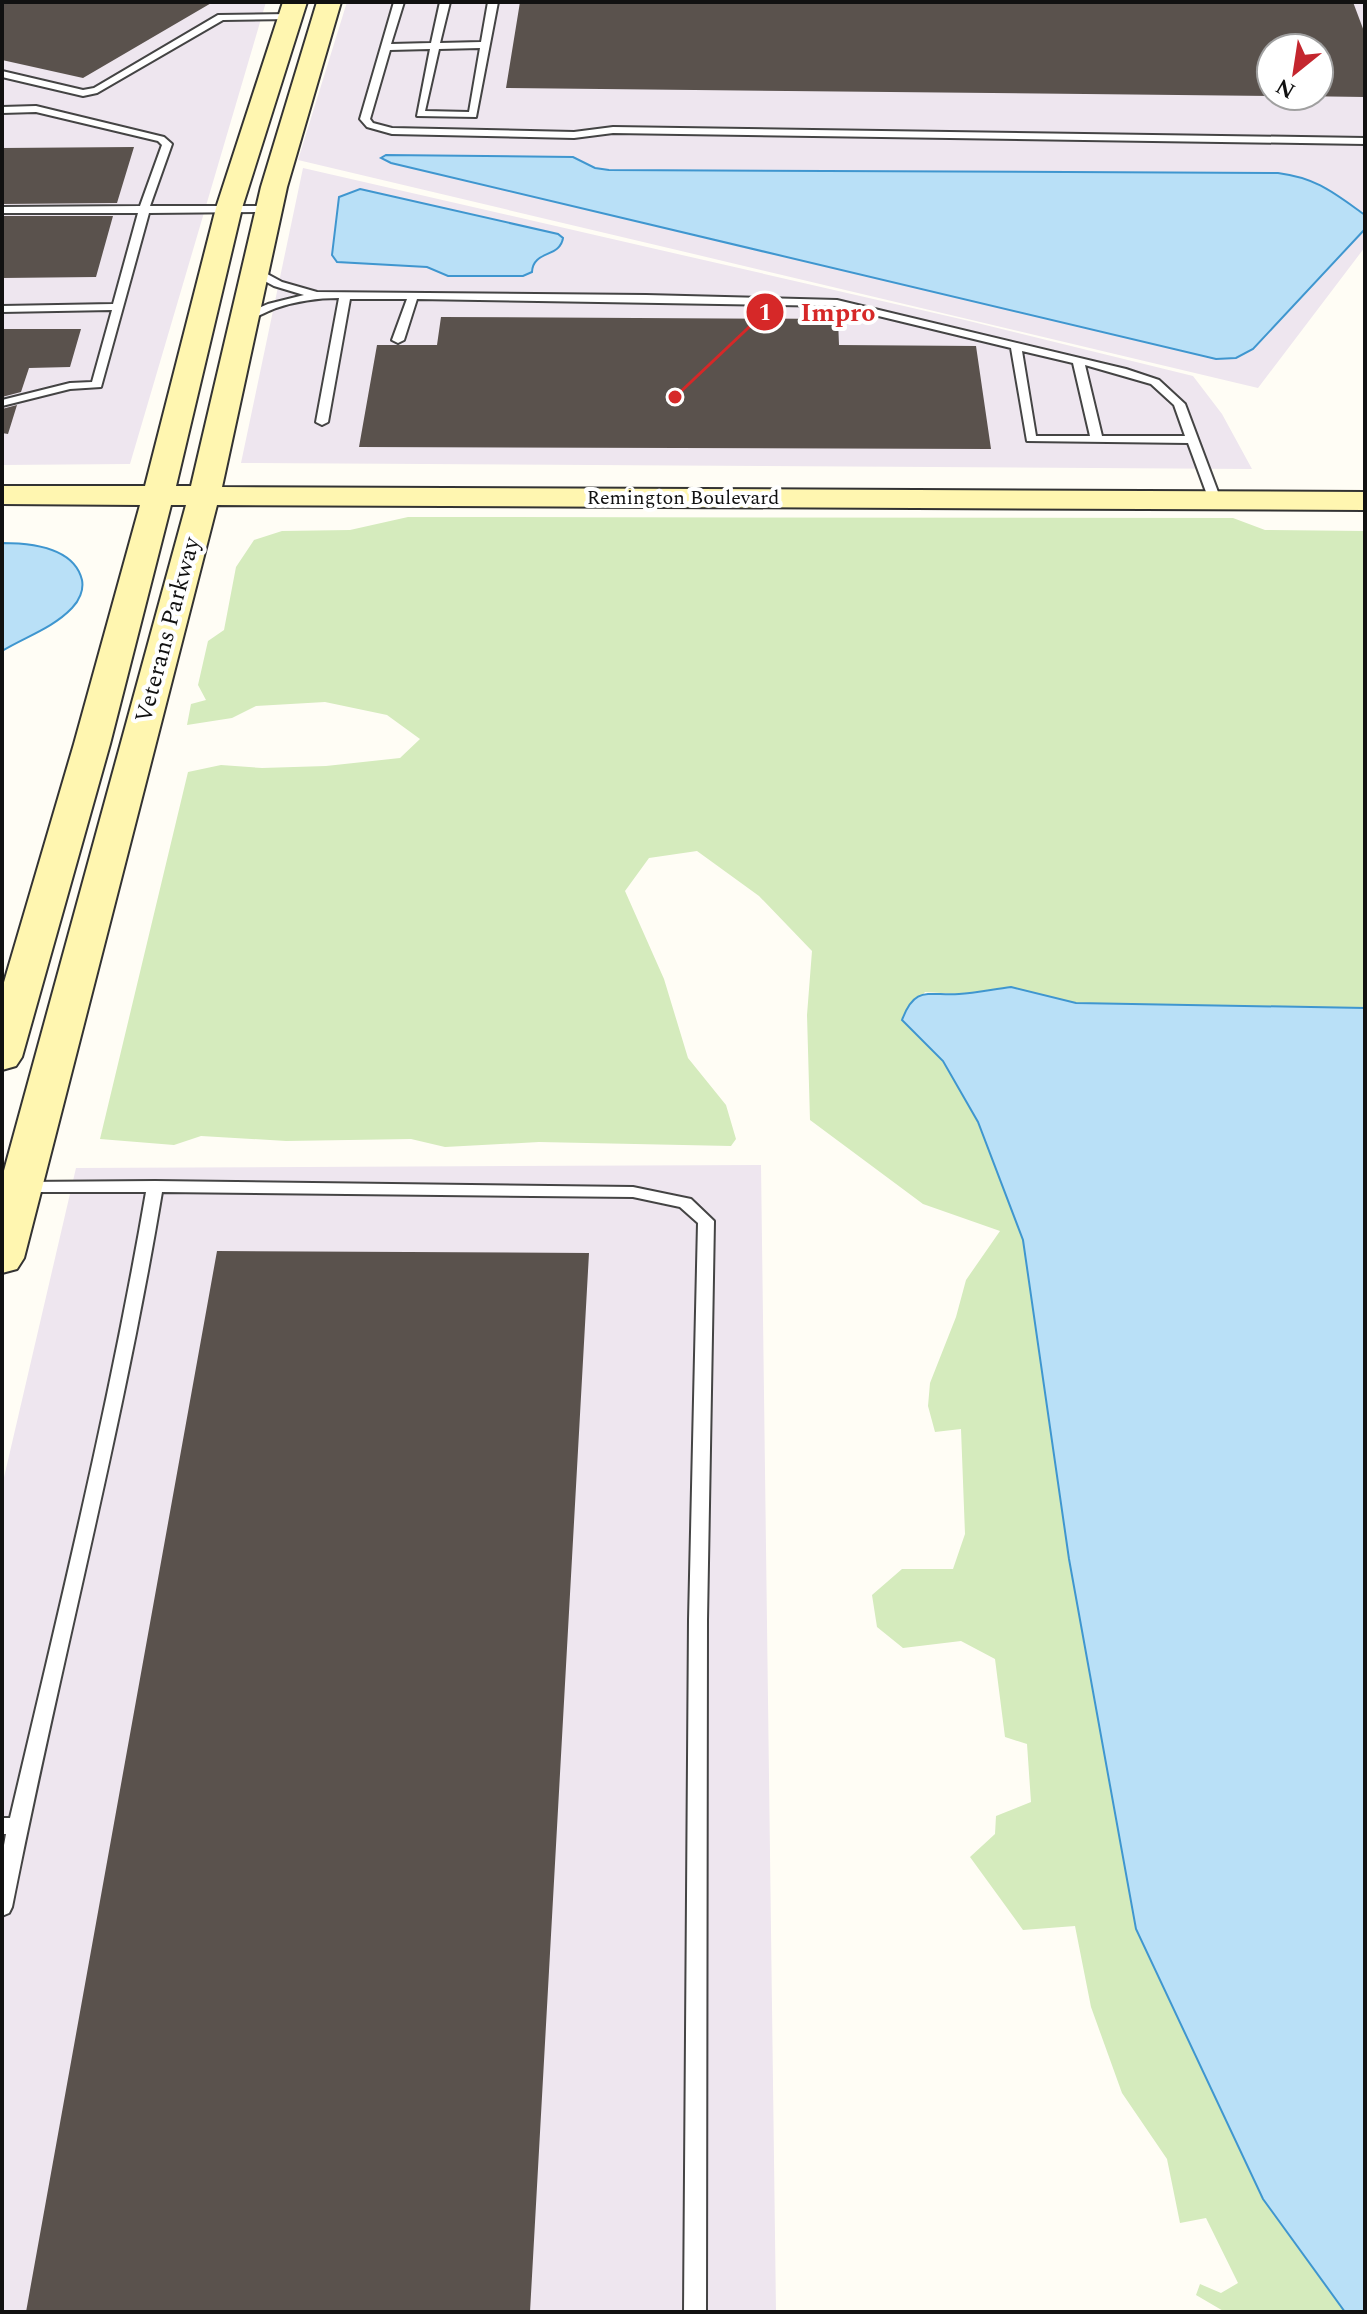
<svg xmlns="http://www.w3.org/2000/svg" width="1367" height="2314" viewBox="0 0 1367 2314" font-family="Spectral,serif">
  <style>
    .industrial { fill: #eee6ef; fill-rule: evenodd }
    .green { fill: #d5ebbd }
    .water { fill: #b9e0f7; stroke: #3f96cf; stroke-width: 2 }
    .building { fill: #5a524d }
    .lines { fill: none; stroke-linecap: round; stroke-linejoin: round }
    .lane-casing { stroke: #444; stroke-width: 4 }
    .secondary-casing { stroke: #333; stroke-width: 4 }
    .lane { fill: #fff; fill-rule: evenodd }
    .secondary { fill: #fff6b0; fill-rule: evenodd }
    .labels { text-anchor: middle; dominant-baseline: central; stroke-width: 8; stroke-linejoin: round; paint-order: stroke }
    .far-street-label { font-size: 20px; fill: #111; stroke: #fff }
    .street-label { font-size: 24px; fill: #111; stroke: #fff }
    .leader { fill: none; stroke: #d62828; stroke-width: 3 }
    .callout-dot { fill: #d62828; stroke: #fff; stroke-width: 3 }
    .mark-label { font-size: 24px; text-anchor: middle; font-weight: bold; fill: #fff }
    .callout-label { font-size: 26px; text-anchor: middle; font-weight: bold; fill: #d62828; stroke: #fff; stroke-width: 8; stroke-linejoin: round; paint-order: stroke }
  </style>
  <rect width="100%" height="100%" fill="#fffdf5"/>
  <path class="industrial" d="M 2,2 L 266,2 L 130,464 L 2,465 Z
    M 347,2 L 1365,2 L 1365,247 L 1258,388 L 298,160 ZM 1271,48 L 1319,48 L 1319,96 L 1271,96 Z
    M 303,168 L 965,320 L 1193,376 L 1222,414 L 1252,469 L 241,463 Z
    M 761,1165 L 776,2312 L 2,2312 L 2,1486 L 76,1168 Z"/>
  <path class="green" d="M 408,517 L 1233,518 L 1265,530 L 1365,531 L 1365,1008 L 1076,1003 L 1011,987 L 958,994 L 925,992 L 902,1020 L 943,1061 L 978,1123 L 1023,1240 L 1069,1559 L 1263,2199 L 1345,2312 L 1225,2312 L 1196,2295 L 1200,2284 L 1221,2293 L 1238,2283 L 1206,2218 L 1180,2223 L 1167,2159 L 1122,2093 L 1091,2007 L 1075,1926 L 1023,1930 L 970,1857 L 995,1834 L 996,1816 L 1031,1802 L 1027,1744 L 1005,1737 L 995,1659 L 961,1641 L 903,1648 L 877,1627 L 872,1595 L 902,1569 L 953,1569 L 965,1534 L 961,1429 L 935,1432 L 928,1406 L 930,1383 L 956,1317 L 966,1280 L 1000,1231 L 923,1204 L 810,1120 L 807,1015 L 812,951 L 759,896 L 697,851 L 649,858 L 625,891 L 664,979 L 688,1058 L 726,1105 L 736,1139 L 731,1146 L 539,1142 L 445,1147 L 411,1139 L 286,1141 L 201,1136 L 174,1145 L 100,1139 L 188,772 L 221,765 L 262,768 L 326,766 L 400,758 L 420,739 L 387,715 L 325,702 L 256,706 L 232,718 L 187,725 L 191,704 L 206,700 L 198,685 L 208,641 L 224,630 L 236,567 L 254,540 L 282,531 L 350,530 Z"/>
  <path class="water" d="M 386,155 L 573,157 L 595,168 L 609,170 L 1278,173 C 1317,178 1334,193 1365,215 L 1365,229 L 1253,349 L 1236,358 L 1216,359 L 391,163 L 381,158 Z
    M 360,189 L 558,234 L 563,238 C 560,258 533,250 532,272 L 523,276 L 448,276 L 427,267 L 337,262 L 332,255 L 339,197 Z
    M 2,543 C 30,543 74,547 82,580 C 84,590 79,601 72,608 C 53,628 25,637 2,651 Z
    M 1011,987 L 1076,1003 L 1365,1008 L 1365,2312 L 1345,2312 L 1263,2199 L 1136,1929 L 1069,1559 L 1023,1240 L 978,1122 L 943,1061 L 902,1020 C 915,985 928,996 959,994 C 976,993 994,989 1011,987 Z"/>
  <path class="building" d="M 2,2 L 213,2 L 83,78 L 2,60 Z
    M 520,2 L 1353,2 L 1365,34 L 1365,97 L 1295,96 L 1319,96 L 1319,48 L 1271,48 L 1271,96 L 506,88 Z
    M 134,147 L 117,203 L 2,204 L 2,148 Z
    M 2,216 L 113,216 L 96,277 L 2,278 Z
    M 441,317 L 838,319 L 839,345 L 976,346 L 991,449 L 359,447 L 377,345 L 437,345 Z
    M 2,329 L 81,329 L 70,367 L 29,368 L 21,392 L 2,397 Z
    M 17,405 L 8,434 L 2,433 L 2,409 Z
    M 217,1251 L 589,1253 L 530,2312 L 26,2312 Z"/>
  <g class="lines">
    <g class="lane-casing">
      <path id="lane" d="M 394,2 L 404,2 L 391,44 L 431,43 L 440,2 L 450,2 L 440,43 L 481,42 L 488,2 L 498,2 L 476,117 L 417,116 L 430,49 L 390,50 L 370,119 L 373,123 L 392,128 L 574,132 L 613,127 L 1365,138 L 1365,144 L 613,133 L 574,138 L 392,134 L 367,127 L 360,119 ZM 480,48 L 469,112 L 425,111 L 439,49 Z
        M 290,14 L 295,17 L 293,19 L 223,20 L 97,93 L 83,96 L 2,77 L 2,71 L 83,90 L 94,88 L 218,15 Z
        M 36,106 L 164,137 L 172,144 L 150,206 L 269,206 L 274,209 L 269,212 L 149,213 L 101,387 L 70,389 L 2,406 L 2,400 L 70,383 L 92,382 L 112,310 L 2,312 L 2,306 L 113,304 L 138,213 L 2,213 L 2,207 L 140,206 L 162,145 L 158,141 L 36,112 L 2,113 L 2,107 Z
        M 250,269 L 258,269 L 282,282 L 317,292 L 646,295 L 837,300 L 1126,369 L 1159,380 L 1185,404 L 1221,500 L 1215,504 L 1209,500 L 1188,443 L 1027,441 L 1011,348 L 837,306 L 417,299 L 404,340 L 398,343 L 392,340 L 407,299 L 350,299 L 328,422 L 322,425 L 316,422 L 339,298 C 317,298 297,301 276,308 C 264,312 253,321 240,320 L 240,316 L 268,304 L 304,295 L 274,286 L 250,273 ZM 1022,351 L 1073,363 L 1090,436 L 1036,436 ZM 1085,365 L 1151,384 L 1174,405 L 1185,436 L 1102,436 Z
        M 155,1181 L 633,1187 L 691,1199 L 714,1221 L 707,1620 L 706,2312 L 684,2312 L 689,1620 L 698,1223 L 680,1207 L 633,1197 L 162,1192 C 122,1432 59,1668 12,1907 L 9,1913 L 2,1916 L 2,1856 L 6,1834 L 2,1834 L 2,1818 L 10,1818 C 59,1610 110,1402 146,1192 L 22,1192 L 14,1187 L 22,1182 Z"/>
    </g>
    <g class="secondary-casing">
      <path id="secondary" d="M 283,2 L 307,2 L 242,208 L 176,486 L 191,486 L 261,187 L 317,2 L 341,2 L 287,187 L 222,487 L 1365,492 L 1365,510 L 217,505 L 24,1258 L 17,1269 L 2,1273 L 2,1178 L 186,505 L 171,505 L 110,744 L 22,1057 L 16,1066 L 2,1070 L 2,989 L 74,744 L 140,505 L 2,504 L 2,486 L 145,486 L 216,208 Z"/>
    </g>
    <use href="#lane" class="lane"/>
    <use href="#secondary" class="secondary"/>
  </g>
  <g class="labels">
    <g class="far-street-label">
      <text x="683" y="498">Remington Boulevard</text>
    </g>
    <g class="street-label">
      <text transform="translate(168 630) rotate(-75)">Veterans Parkway</text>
    </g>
  </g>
  <path class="leader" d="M675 397L765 312"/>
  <g class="callout-dot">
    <circle cx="675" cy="397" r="8"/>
    <circle cx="765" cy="312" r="20"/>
  </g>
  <g class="mark-label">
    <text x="765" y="320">1</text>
  </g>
  <g class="callout-label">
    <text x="838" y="321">Impro</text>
  </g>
  <rect width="1367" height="2314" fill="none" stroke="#111111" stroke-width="8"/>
  <g transform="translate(1295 72) rotate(210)"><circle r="38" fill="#ffffff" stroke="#a0a0a0" stroke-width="2"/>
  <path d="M0-6L14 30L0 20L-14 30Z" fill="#c4262e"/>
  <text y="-12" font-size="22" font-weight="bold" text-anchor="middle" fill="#111111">N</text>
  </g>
</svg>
